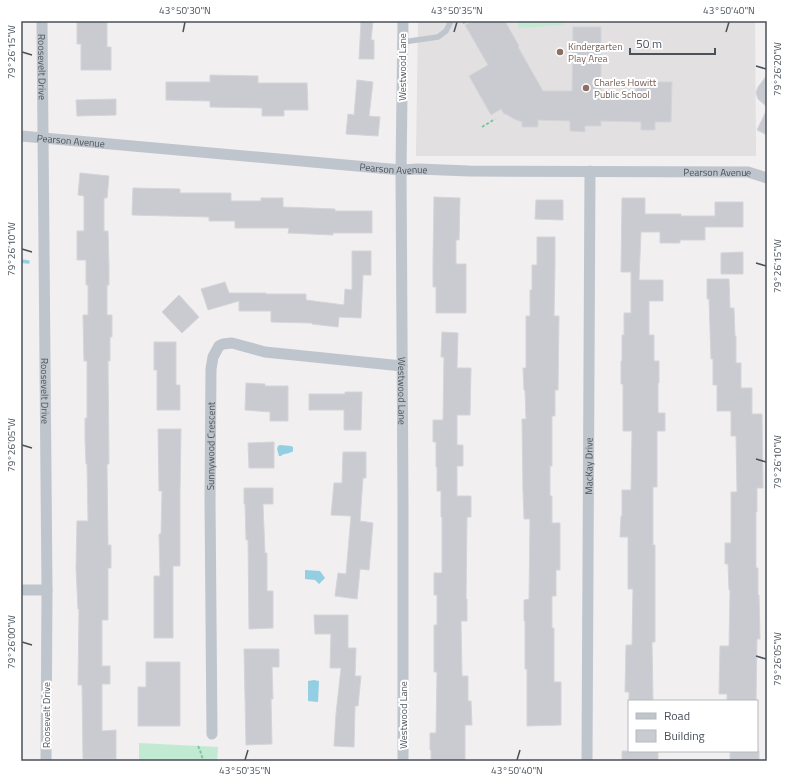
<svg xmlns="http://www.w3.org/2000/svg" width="788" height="782" viewBox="0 0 788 782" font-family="'Titillium Web',sans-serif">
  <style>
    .education { fill: #e2e0e0 }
    .green { fill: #c2ead3 }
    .water { fill: #93cee3 }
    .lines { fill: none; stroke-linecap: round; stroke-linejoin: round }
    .stream { stroke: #93cee3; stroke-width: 3.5 }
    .building { fill: #c9cbd1; stroke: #d3d5da }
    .path { stroke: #7dc5a5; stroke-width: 2; stroke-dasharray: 3 2; stroke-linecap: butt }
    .service { stroke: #bfc5cc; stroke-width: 5.5 }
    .minor { stroke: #bfc5cc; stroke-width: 11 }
    .ticks { fill: none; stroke: #49515a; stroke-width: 1.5 }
    .education-dot { fill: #8d6e63; stroke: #fff; stroke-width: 1.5 }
    .labels { text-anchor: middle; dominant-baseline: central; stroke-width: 4; stroke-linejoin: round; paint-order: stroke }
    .education-label { font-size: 10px; fill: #785e54; stroke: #fff; text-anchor: start }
    .street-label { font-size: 10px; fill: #49515a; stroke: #fff }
    .neatline { fill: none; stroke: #49515a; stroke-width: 1.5 }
    .ticks-label { font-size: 10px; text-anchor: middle; fill: #49515a }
  </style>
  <rect width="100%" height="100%" fill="#f1efef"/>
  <path class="education" d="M 418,21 L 755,21 L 756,156 L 416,156 Z"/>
  <path class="green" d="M 518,21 L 563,21 L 563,25 L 518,28 Z
    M 139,743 L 218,747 L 217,761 L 139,761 Z"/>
  <path class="water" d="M 280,445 L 291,446 L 293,447 L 293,451 C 290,454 285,453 282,455 L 281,456 L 279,456 L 277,449 L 278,446 Z
    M 305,570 L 320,571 L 325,578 L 319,584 L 315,580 L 305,579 Z
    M 314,680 L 319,681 L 318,702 L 308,701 L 308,681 Z"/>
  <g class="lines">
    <path class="stream" d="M 21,261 L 28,262"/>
  </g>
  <path class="building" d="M 77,21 L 107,21 L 107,47 L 111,47 L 111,70 L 81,70 L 81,44 L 77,44 Z
    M 361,21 L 373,21 L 371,40 L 374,40 L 374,59 L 359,59 Z
    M 472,21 L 505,21 L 519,46 L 518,47 L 543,91 L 572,91 L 573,27 L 601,27 L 601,91 L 636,92 L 636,82 L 672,82 L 671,122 L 655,122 L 655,130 L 641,130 L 641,122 L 601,121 L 601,126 L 585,126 L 585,132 L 570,131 L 570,121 L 538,120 L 538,127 L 522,127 L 522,122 L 514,119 L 506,114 L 504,114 L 501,109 L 491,115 L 469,76 L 488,65 L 465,25 Z
    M 210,75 L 258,76 L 258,83 L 307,83 L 308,110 L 284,110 L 284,116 L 262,116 L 262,108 L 210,107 L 210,101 L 166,100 L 166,82 L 210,82 Z
    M 767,75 L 767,107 L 758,99 L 757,96 L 756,92 L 758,87 Z
    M 357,80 L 373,82 L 369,116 L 380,117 L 378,136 L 346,134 L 348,114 L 354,115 Z
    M 116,99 L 116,115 L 77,116 L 76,100 Z
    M 767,109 L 767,135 L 757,130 Z
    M 80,173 L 109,176 L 107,198 L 104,198 L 104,231 L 108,231 L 109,266 L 109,285 L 107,285 L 107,315 L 112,315 L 112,337 L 110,337 L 110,361 L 108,361 L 109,464 L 107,464 L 108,545 L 111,545 L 111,568 L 108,568 L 108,620 L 102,620 L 102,666 L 110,666 L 110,684 L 102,684 L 102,731 L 116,730 L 116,759 L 83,759 L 82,685 L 78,685 L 79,609 L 78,609 L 76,568 L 77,521 L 88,521 L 87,464 L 86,464 L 85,439 L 85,418 L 87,418 L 87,361 L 84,361 L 83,315 L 88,315 L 88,285 L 86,285 L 86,260 L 77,260 L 77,231 L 84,231 L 84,196 L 78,195 Z
    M 133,188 L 180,189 L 180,193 L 231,193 L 231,201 L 261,201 L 261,198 L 283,198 L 283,207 L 335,209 L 335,211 L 372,211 L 372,233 L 333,233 L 333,235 L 288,233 L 289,228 L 235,228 L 235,221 L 209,221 L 209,217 L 132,215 Z
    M 434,197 L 460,198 L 459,240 L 456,240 L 456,264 L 466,264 L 466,313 L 436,313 L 436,287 L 433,287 L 433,260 Z
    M 622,198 L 645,198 L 645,214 L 681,214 L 681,216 L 715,216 L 715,202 L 743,202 L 743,227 L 705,227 L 705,240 L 680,240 L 680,243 L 660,243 L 660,232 L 641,232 L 639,280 L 663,280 L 663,301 L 649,301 L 649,335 L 654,335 L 654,361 L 659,361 L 659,383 L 658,383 L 658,413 L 665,413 L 665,431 L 657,431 L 657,487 L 653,487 L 653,545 L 655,545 L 655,642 L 652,642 L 653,701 L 629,701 L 629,692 L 625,692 L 626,645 L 632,645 L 633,589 L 628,589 L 628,537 L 620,537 L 621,516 L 622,516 L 622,490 L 631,490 L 632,431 L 623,431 L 623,384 L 621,384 L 621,361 L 622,361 L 622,335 L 624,335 L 624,313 L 631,313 L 631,272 L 621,272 Z
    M 536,200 L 563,200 L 563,220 L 535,219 Z
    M 537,237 L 555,237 L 555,265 L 554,316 L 559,316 L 558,390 L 555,390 L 555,416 L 552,416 L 552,466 L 550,466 L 550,496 L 552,496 L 552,523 L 560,523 L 560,570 L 556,570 L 556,596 L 552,596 L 552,628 L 554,628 L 554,682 L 561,682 L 561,725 L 527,726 L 527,669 L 525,669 L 525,621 L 524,621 L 524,600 L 529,599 L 530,519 L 524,519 L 523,492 L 522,419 L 526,419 L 525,390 L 524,390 L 523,368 L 526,368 L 526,316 L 530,316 L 530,290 L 532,290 L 532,265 L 537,265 Z
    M 352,251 L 371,251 L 371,275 L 363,275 L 361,318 L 339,317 L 338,327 L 312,324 L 312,323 L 271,322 L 271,311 L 239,311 L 239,301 L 208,310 L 201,289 L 225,282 L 229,293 L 266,293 L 266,294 L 306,294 L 306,300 L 344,305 L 345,289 L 352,290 Z
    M 743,252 L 743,274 L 721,274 L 721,253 Z
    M 707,279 L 729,279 L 730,308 L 734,308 L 735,336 L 736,336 L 736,363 L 741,363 L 741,388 L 752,388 L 752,414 L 762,414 L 763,488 L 757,488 L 757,512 L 756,512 L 756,568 L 758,568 L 758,595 L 759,595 L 760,639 L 757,639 L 756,701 L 727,701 L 727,694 L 719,694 L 720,646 L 729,646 L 730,590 L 729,590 L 728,564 L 725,564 L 725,543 L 731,543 L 731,492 L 737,492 L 736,436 L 731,436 L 731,411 L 717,411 L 717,385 L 713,385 L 713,359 L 711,359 L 709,299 L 707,299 Z
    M 179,295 L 199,317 L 182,333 L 162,312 Z
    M 442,332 L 458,333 L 457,368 L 471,368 L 470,415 L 457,415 L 457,445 L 463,445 L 463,466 L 457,466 L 457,496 L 471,496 L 471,517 L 467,517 L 466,599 L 467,599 L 467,621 L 461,621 L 462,676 L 468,676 L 468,701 L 471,701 L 472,725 L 465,725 L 465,761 L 431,761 L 431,750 L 430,750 L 430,733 L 436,733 L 437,672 L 434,672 L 434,625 L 437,625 L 437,595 L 434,595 L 434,573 L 442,573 L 442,517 L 441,517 L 441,491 L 437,491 L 437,467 L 436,467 L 436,442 L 433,442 L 433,420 L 443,420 L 444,357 L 441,357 Z
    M 154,342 L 176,342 L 176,385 L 180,385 L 180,410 L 157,410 L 157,370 L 154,370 Z
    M 246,383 L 265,384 L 265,386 L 288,386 L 288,421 L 270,421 L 270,412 L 245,410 Z
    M 345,392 L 362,392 L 361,430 L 344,430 L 344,410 L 309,410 L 309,394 L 345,394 Z
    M 158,429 L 181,429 L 180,491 L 180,566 L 173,566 L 173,638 L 154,638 L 154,576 L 160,576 L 159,534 L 161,534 L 162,491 L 159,491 Z
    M 274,442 L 274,468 L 249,468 L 248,443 Z
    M 343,452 L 366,452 L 366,478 L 363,478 L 360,521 L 373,523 L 369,570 L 360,569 L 357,599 L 335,596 L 338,573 L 346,574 L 351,516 L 331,515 L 334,483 L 342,483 Z
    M 244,488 L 273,488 L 273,504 L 263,504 L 265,553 L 267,553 L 267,591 L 273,591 L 273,628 L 249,629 L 248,540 L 246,540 L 245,504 L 244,504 Z
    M 314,615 L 348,615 L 348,648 L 356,648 L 355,676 L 361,676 L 358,706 L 355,706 L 354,747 L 334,746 L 336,714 L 341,668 L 330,668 L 331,634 L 315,634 Z
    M 244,649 L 279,649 L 279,667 L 272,667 L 273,699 L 271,699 L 272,744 L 246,745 Z
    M 146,662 L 180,662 L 180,726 L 138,726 L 138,687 L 146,687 Z
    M 622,751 L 658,751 L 658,761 L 622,761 Z
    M 730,751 L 759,751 L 759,761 L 730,761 Z"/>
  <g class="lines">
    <path class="path" d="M 463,23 L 467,21
      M 482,127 L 495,119
      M 198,746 C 201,751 201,756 204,761"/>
    <path class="service" d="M 403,42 L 438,37 L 446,31 L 451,21"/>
    <g class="minor">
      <path id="s1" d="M 42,21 L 47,590 L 46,761"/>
      <path id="s2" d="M 403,21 L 401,170 L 403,502 L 403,761"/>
      <path id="s3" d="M 21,136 L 401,170 L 418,169 L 469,171 L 748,172 L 767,178"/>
      <path d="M 21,590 L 47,590"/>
      <path id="s4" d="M 212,734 L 210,500 L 211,369 L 213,357 L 219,346 L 223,344 L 232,343 L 265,352 L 402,366"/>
      <path id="s5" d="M 587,761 L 590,171"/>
    </g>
  </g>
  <path class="ticks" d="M 183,32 L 185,22M 454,32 L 457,22M 726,32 L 729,22M 22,52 L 32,55M 756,66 L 766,69M 22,249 L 32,252M 756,263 L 766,266M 22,445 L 32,448M 756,459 L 766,462M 22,642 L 32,645M 756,656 L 766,659M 245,760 L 248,750M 517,760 L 520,750"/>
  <g class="education-dot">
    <circle cx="560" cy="52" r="4"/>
    <circle cx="586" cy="88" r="4"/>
  </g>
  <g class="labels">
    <g class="education-label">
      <text x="568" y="46">Kindergarten<tspan x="568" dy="12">Play Area</tspan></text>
      <text x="594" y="82">Charles Howitt<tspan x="594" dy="12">Public School</tspan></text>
    </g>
    <g class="street-label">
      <text stroke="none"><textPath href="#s1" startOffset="46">Roosevelt Drive</textPath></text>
      <text transform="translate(402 67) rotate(-90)">Westwood Lane</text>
      <text stroke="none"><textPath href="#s3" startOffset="50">Pearson Avenue</textPath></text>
      <text stroke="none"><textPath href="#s3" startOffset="374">Pearson Avenue</textPath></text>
      <text stroke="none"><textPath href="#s3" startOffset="698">Pearson Avenue</textPath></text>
      <text stroke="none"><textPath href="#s1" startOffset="370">Roosevelt Drive</textPath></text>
      <text stroke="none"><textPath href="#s2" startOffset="370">Westwood Lane</textPath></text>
      <text stroke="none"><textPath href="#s4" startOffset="288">Sunnywood Crescent</textPath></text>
      <text stroke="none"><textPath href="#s5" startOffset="295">MacKay Drive</textPath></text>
      <text transform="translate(46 715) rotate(-90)">Roosevelt Drive</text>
      <text transform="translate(403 715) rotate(-90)">Westwood Lane</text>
    </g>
  </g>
  <rect width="788" height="782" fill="none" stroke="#ffffff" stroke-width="44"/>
  <rect x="628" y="700" width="130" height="52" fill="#ffffff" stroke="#b6b9bd"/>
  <rect x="636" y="713" width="20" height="6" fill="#bfc5cc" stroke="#b6b9bd"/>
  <text x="664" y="720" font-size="12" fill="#49515a">Road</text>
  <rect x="636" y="730" width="20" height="12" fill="#c9cbd1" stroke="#b6b9bd"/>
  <text x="664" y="740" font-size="12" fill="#49515a">Building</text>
  <path d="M630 48v6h85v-6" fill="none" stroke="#49515a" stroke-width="2"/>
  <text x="636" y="48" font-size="12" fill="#49515a" stroke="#ffffff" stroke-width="3" paint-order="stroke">50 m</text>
  <rect x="22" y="22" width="744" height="738" class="neatline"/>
  <g class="ticks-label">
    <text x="185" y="14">43°50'30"N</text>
    <text x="457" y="14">43°50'35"N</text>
    <text x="729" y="14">43°50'40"N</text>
    <text transform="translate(11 52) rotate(-90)" y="4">79°26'15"W</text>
    <text transform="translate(777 69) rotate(-90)" y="4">79°26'20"W</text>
    <text transform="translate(11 249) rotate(-90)" y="4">79°26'10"W</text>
    <text transform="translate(777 266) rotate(-90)" y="4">79°26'15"W</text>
    <text transform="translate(11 445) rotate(-90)" y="4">79°26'05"W</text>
    <text transform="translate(777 462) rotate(-90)" y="4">79°26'10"W</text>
    <text transform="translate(11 642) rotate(-90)" y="4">79°26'00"W</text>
    <text transform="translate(777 659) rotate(-90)" y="4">79°26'05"W</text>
    <text x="245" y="774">43°50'35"N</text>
    <text x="517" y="774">43°50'40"N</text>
  </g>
</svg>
